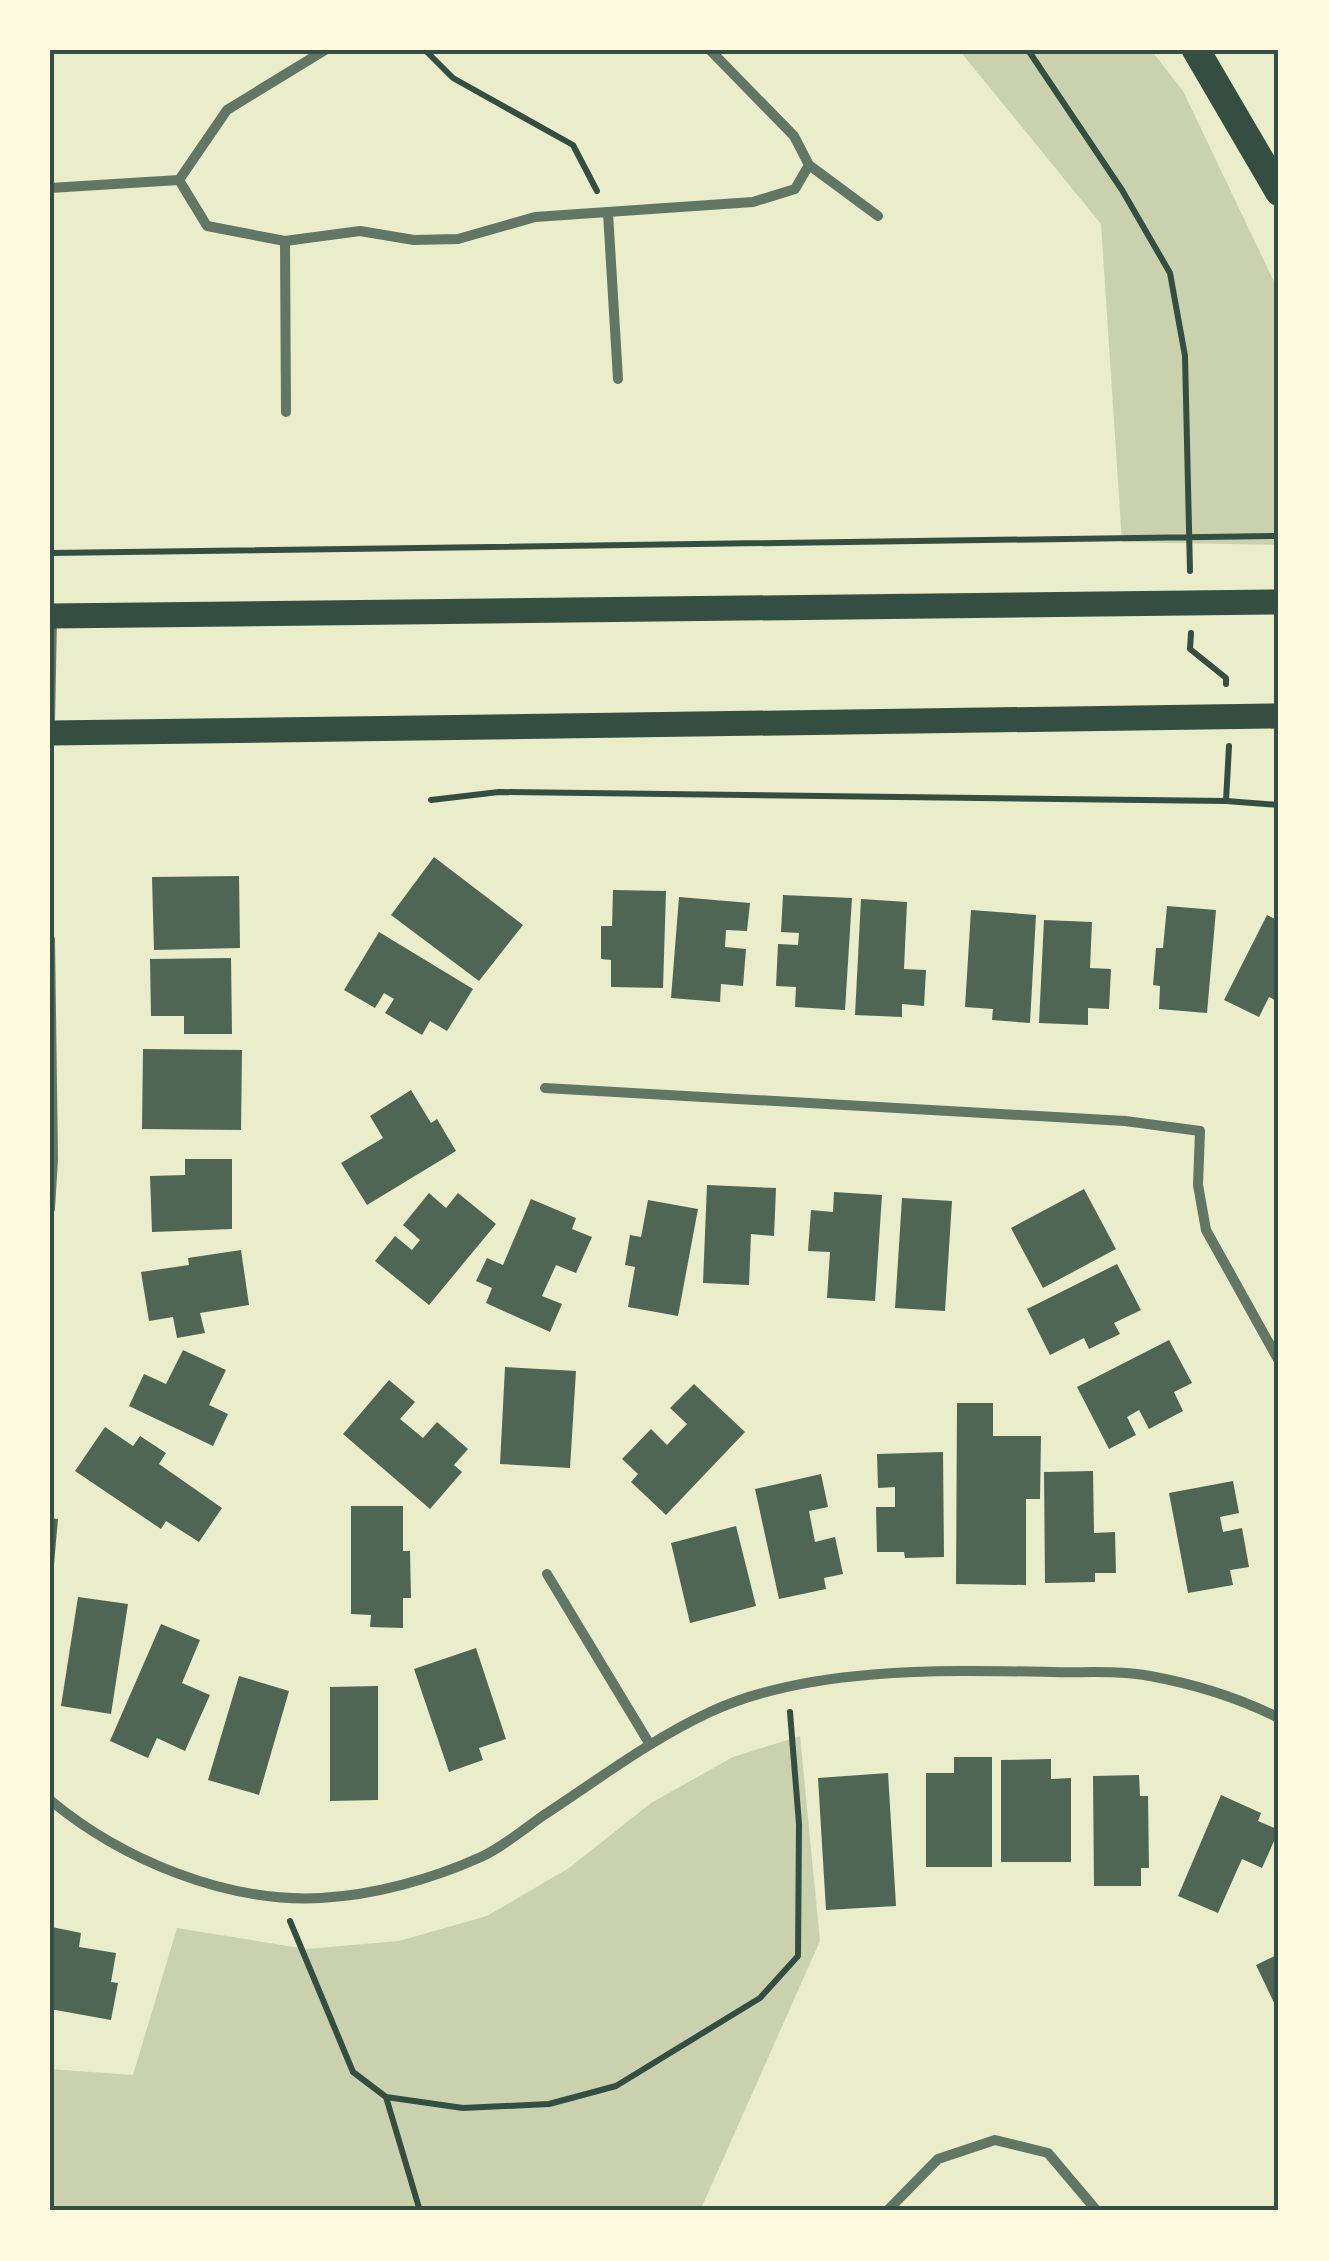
<svg xmlns="http://www.w3.org/2000/svg" width="1329" height="2261" viewBox="0 0 1329 2261" font-family="Figtree,sans-serif">
  <style>
    .green { fill: #cad2ad }
    .building { fill: #4f6655 }
    .lines { fill: none; stroke-linecap: round; stroke-linejoin: round }
    .path { stroke: #344e41; stroke-width: 6 }
    .minor { stroke: #617663; stroke-width: 10 }
    .primary { stroke: #344e41; stroke-width: 25 }
    .trunk { stroke: #344e41; stroke-width: 28 }
    .neatline { fill: none; stroke: #344e41; stroke-width: 4 }
  </style>
  <rect width="100%" height="100%" fill="#e9edc9"/>
  <path class="green" d="M 959,50 L 1151,50 L 1183,91 L 1279,292 L 1279,545 L 1122,542 L 1101,224 Z
    M 800,1736 L 820,1941 L 700,2211 L 50,2211 L 50,2069 L 133,2075 L 177,1928 L 306,1949 L 399,1941 L 487,1916 L 569,1868 L 651,1803 L 733,1757 Z"/>
  <path class="building" d="M 434,857 L 523,925 L 479,981 L 391,915 Z
    M 239,876 L 240,948 L 154,950 L 152,877 Z
    M 613,890 L 666,891 L 663,988 L 611,987 L 611,960 L 601,959 L 601,926 L 612,926 Z
    M 783,895 L 852,898 L 845,1010 L 795,1007 L 796,987 L 776,986 L 778,944 L 798,945 L 799,933 L 781,932 Z
    M 679,897 L 750,903 L 747,931 L 726,930 L 725,947 L 746,949 L 743,986 L 721,984 L 720,1002 L 671,998 Z
    M 861,899 L 907,902 L 904,969 L 926,970 L 924,1006 L 902,1004 L 902,1017 L 855,1015 Z
    M 1167,906 L 1216,910 L 1207,1013 L 1159,1009 L 1160,986 L 1153,985 L 1156,948 L 1163,948 Z
    M 971,910 L 1036,915 L 1030,1023 L 992,1020 L 993,1009 L 965,1007 Z
    M 1267,915 L 1279,921 L 1279,1002 L 1269,997 L 1259,1017 L 1224,1000 Z
    M 1044,920 L 1092,922 L 1090,968 L 1111,969 L 1109,1009 L 1088,1008 L 1088,1025 L 1039,1023 Z
    M 379,932 L 473,989 L 447,1031 L 430,1021 L 422,1035 L 385,1013 L 394,999 L 384,993 L 375,1008 L 344,990 Z
    M 231,958 L 232,1034 L 184,1034 L 184,1016 L 151,1016 L 150,959 Z
    M 143,1049 L 242,1050 L 241,1130 L 142,1129 Z
    M 411,1090 L 431,1123 L 437,1119 L 456,1151 L 367,1205 L 341,1163 L 383,1138 L 370,1116 Z
    M 185,1159 L 232,1159 L 232,1229 L 152,1232 L 150,1176 L 185,1175 Z
    M 707,1185 L 776,1188 L 774,1236 L 751,1234 L 749,1285 L 703,1283 Z
    M 1084,1189 L 1116,1249 L 1043,1288 L 1011,1228 Z
    M 834,1192 L 882,1195 L 875,1301 L 827,1298 L 830,1252 L 808,1251 L 811,1210 L 833,1212 Z
    M 429,1193 L 446,1208 L 458,1193 L 496,1224 L 429,1305 L 375,1261 L 395,1236 L 412,1250 L 420,1240 L 403,1225 Z
    M 902,1198 L 952,1201 L 945,1311 L 895,1308 Z
    M 531,1199 L 576,1218 L 572,1229 L 592,1237 L 576,1273 L 556,1265 L 542,1296 L 562,1304 L 550,1332 L 486,1303 L 492,1288 L 476,1281 L 487,1258 L 503,1265 Z
    M 648,1200 L 698,1209 L 678,1316 L 628,1307 L 635,1267 L 625,1265 L 630,1235 L 641,1237 Z
    M 241,1250 L 249,1305 L 200,1313 L 205,1333 L 177,1338 L 173,1317 L 149,1321 L 141,1272 L 189,1265 L 188,1258 Z
    M 1117,1264 L 1141,1310 L 1114,1323 L 1120,1334 L 1089,1349 L 1084,1338 L 1050,1355 L 1027,1309 Z
    M 1169,1340 L 1192,1383 L 1174,1392 L 1183,1411 L 1149,1429 L 1139,1410 L 1127,1417 L 1136,1435 L 1109,1449 L 1077,1387 Z
    M 183,1350 L 226,1370 L 209,1405 L 228,1414 L 213,1446 L 129,1406 L 144,1374 L 166,1384 Z
    M 505,1367 L 576,1371 L 570,1468 L 500,1464 Z
    M 389,1380 L 415,1402 L 400,1419 L 423,1438 L 437,1422 L 468,1449 L 454,1465 L 462,1472 L 430,1509 L 343,1434 Z
    M 694,1384 L 745,1432 L 666,1515 L 631,1482 L 638,1474 L 622,1459 L 651,1429 L 667,1445 L 687,1424 L 670,1408 Z
    M 957,1403 L 993,1403 L 993,1436 L 1041,1436 L 1040,1499 L 1026,1499 L 1026,1585 L 956,1584 Z
    M 105,1427 L 133,1446 L 140,1436 L 166,1453 L 159,1464 L 222,1508 L 199,1542 L 166,1521 L 161,1529 L 75,1471 Z
    M 943,1452 L 944,1557 L 905,1558 L 904,1552 L 877,1552 L 876,1507 L 895,1507 L 895,1487 L 878,1488 L 877,1454 Z
    M 1093,1471 L 1094,1533 L 1115,1532 L 1116,1573 L 1095,1573 L 1095,1582 L 1045,1583 L 1044,1472 Z
    M 821,1474 L 828,1507 L 809,1511 L 815,1542 L 835,1537 L 843,1574 L 824,1578 L 826,1589 L 779,1599 L 755,1489 Z
    M 1233,1481 L 1239,1513 L 1220,1517 L 1223,1532 L 1242,1528 L 1249,1567 L 1230,1570 L 1233,1585 L 1188,1593 L 1169,1493 Z
    M 351,1506 L 403,1506 L 403,1551 L 410,1551 L 411,1598 L 403,1598 L 403,1628 L 370,1627 L 371,1615 L 351,1614 Z
    M 50,1518 L 58,1519 L 53,1576 L 50,1576 Z
    M 736,1526 L 756,1606 L 690,1623 L 671,1543 Z
    M 78,1597 L 128,1604 L 111,1714 L 61,1706 Z
    M 161,1624 L 200,1640 L 182,1683 L 210,1695 L 185,1751 L 157,1738 L 148,1758 L 110,1741 Z
    M 476,1648 L 506,1739 L 479,1748 L 483,1760 L 449,1772 L 414,1669 Z
    M 239,1676 L 289,1691 L 259,1795 L 208,1780 Z
    M 378,1686 L 378,1800 L 330,1801 L 330,1687 Z
    M 954,1757 L 992,1757 L 992,1867 L 926,1867 L 926,1773 L 954,1773 Z
    M 1051,1759 L 1051,1779 L 1071,1778 L 1071,1862 L 1001,1862 L 1001,1760 Z
    M 888,1773 L 896,1906 L 826,1910 L 818,1778 Z
    M 1139,1775 L 1140,1796 L 1148,1796 L 1149,1868 L 1141,1868 L 1141,1886 L 1094,1886 L 1093,1776 Z
    M 1221,1795 L 1261,1813 L 1258,1821 L 1279,1830 L 1262,1868 L 1242,1859 L 1218,1913 L 1178,1896 Z
    M 52,1927 L 81,1933 L 79,1947 L 116,1953 L 111,1982 L 118,1983 L 111,2020 L 50,2009 Z
    M 1279,1954 L 1279,2005 L 1276,2007 L 1256,1965 Z"/>
  <g class="lines">
    <path class="path" d="M 425,50 L 453,78 L 573,145 L 597,191
      M 1028,50 L 1122,190 L 1170,273 L 1185,356 L 1190,571
      M 50,553 L 1279,536
      M 1191,633 L 1190,649 L 1226,678 L 1226,684
      M 1229,746 L 1226,801 L 1279,805
      M 431,800 L 499,792 L 1226,801
      M 290,1921 L 353,2072 L 386,2097 L 420,2211
      M 386,2097 L 463,2108 L 549,2104 L 616,2086 L 760,1998 L 798,1956 L 799,1824 L 790,1712"/>
    <path class="minor" d="M 809,165 L 878,216
      M 179,180 L 207,226 L 285,241 L 360,231 L 414,240 L 458,239 L 535,217 L 753,202 L 795,189 L 809,165 L 794,136 L 710,50
      M 50,188 L 179,180 L 227,110 L 325,50
      M 608,213 L 618,379
      M 285,241 L 286,412
      M 50,721 L 52,617
      M 50,939 L 53,1159 L 50,1209
      M 545,1088 L 1125,1121 L 1200,1131 L 1198,1185 L 1206,1230 L 1279,1361
      M 547,1574 L 649,1743
      M 50,1800 C 122,1860 227,1903 321,1898 C 375,1895 432,1879 481,1857 C 503,1847 524,1829 544,1815 C 599,1779 650,1740 710,1712 C 809,1666 945,1670 1052,1672 C 1084,1673 1119,1670 1150,1676 C 1194,1684 1239,1698 1279,1718
      M 887,2211 L 938,2159 L 995,2140 L 1048,2153 L 1097,2211"/>
    <path class="primary" d="M 50,616 L 1279,602
      M 50,733 L 1279,716"/>
    <path class="trunk" d="M 1196,50 L 1279,192"/>
  </g>
  <rect width="1329" height="2261" fill="none" stroke="#fefae0" stroke-width="105"/>
  <rect x="52" y="52" width="1224" height="2156" class="neatline"/>
</svg>
